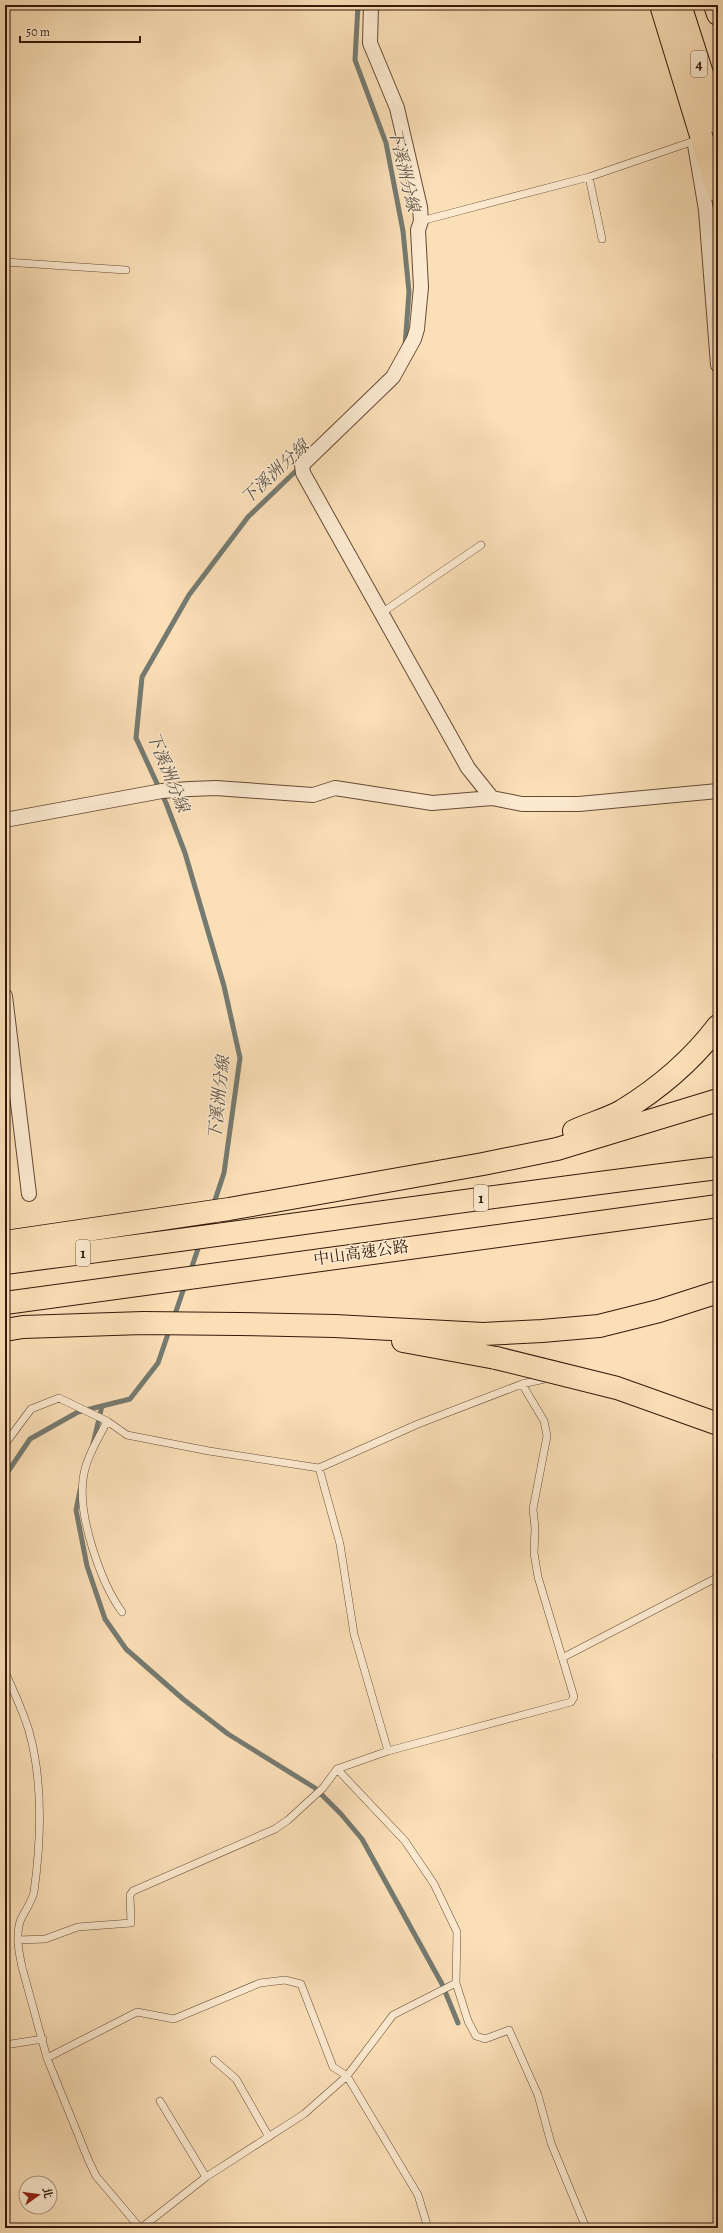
<svg xmlns="http://www.w3.org/2000/svg" width="723" height="2233" viewBox="0 0 723 2233" font-family="Alegreya,'Noto Serif TC',serif">
  <style>
    .lines { fill: none; stroke-linecap: round; stroke-linejoin: round }
    .stream { stroke: #757a71; stroke-width: 5 }
    .service-casing { stroke: #664a35; stroke-width: 8 }
    .minor-casing { stroke: #664a35; stroke-width: 16 }
    .motorway-casing { stroke: #34190a; stroke-width: 24 }
    .service { stroke: #fcead0; stroke-width: 7 }
    .minor { stroke: #fcead0; stroke-width: 14 }
    .motorway { stroke: #fbdfb7; stroke-width: 22 }
    .motorway-bridge-casing { stroke: #34190a; stroke-width: 24; stroke-linecap: butt }
    .motorway-bridge { stroke: #fbdfb7; stroke-width: 22 }
    .labels { text-anchor: middle; dominant-baseline: central; stroke-width: 3; stroke-linejoin: round; paint-order: stroke }
    .shield { fill: #fcead0; stroke: #705845; stroke-width: 1 }
    .shield-label { font-size: 15px; font-weight: bold; fill: #34190a }
    .street-label { font-size: 16px; fill: #34190a; stroke: #fcead0 }
    .water-label { font-size: 17px; font-style: italic; fill: #5a5246; stroke: #fcead0 }
  </style>
  <rect width="100%" height="100%" fill="#fbdfb7"/>
  <filter id="stains"><feTurbulence type="fractalNoise" baseFrequency=".005" numOctaves="4"/><feColorMatrix values="0 0 0 0 .2 0 0 0 0 .09 0 0 0 0 .02 0 0 0 .5 -.17"/></filter>
  <radialGradient id="worn" r=".72"><stop offset=".6" stop-color="#630" stop-opacity="0"/><stop offset="1" stop-color="#630" stop-opacity=".3"/></radialGradient>
  <g class="lines">
    <path class="stream" d="M 358,5 L 355,60 L 386,143 L 403,231 L 409,292 L 405,346
      M 213,1206 L 224,1173 L 240,1058 L 224,986 L 185,853 L 166,803 L 136,738 L 142,677 L 189,595 L 248,517 L 300,467
      M 190,1272 L 200,1243
      M 174,1317 L 185,1285
      M 93,1444 L 102,1406
      M 5,1476 L 30,1439 L 78,1412 L 130,1399 L 158,1363 L 170,1328
      M 80,1490 L 76,1510 L 87,1566 L 105,1619 L 126,1649 L 183,1699 L 228,1734 L 315,1788 L 341,1814 L 362,1839 L 442,1984 L 458,2023
      M 718,1748 L 715,1755 L 718,1805"/>
    <g class="service-casing">
      <path id="service" d="M 5,6 L 7,5
        M 589,177 L 602,239
        M 421,221 L 589,177 L 694,141
        M 5,262 L 126,270
        M 380,614 L 481,545
        M 5,1444 L 31,1409 L 59,1398 L 107,1421
        M 319,1468 L 340,1544 L 354,1634 L 388,1751
        M 122,1612 C 101,1583 78,1517 83,1480 C 85,1459 98,1440 107,1421 L 127,1435 L 209,1451 L 319,1468 L 418,1424 L 522,1384 L 549,1378
        M 562,1658 L 718,1577
        M 5,1672 C 14,1692 23,1711 29,1731 C 43,1781 41,1841 34,1892 C 32,1901 25,1911 21,1919 C 15,1934 19,1953 22,1967 L 47,2058 L 88,2159 L 96,2176 L 140,2228
        M 337,1769 L 405,1841 L 434,1884 L 457,1932 L 456,1983 L 468,2021 L 476,2036 L 485,2039 L 509,2030 L 538,2095 L 551,2143 L 586,2228
        M 18,1940 L 45,1939 L 78,1927 L 131,1923 L 130,1895 L 133,1891 L 275,1829 L 288,1820 L 323,1788 L 337,1769 L 388,1751 L 571,1702 L 574,1697 L 538,1577 L 534,1553 L 535,1528 L 533,1509 L 547,1436 L 544,1421 L 522,1384
        M 5,2045 L 43,2039
        M 47,2058 L 137,2012 L 174,2019 L 260,1983 L 285,1980 L 301,1984 L 333,2067 L 347,2076 L 418,2195 L 428,2228
        M 214,2060 L 236,2079 L 269,2137
        M 160,2101 L 206,2177
        M 141,2228 L 206,2177 L 304,2114 L 347,2076 L 393,2015 L 456,1983"/>
    </g>
    <g class="minor-casing">
      <path id="minor" d="M 371,5 L 370,43 L 397,108 L 420,207 L 421,221 L 418,230 L 421,287 L 417,329 L 414,339 L 393,377 L 302,465 L 303,473 L 468,768 L 492,798
        M 695,145 L 706,210 L 718,365
        M 5,820 L 162,791 L 190,789 L 216,788 L 313,795 L 335,788 L 432,803 L 492,798 L 522,804 L 579,804 L 718,791
        M 5,996 L 29,1194"/>
    </g>
    <g class="motorway-casing">
      <path id="motorway" d="M 661,5 L 718,191
        M 680,5 L 718,123
        M 715,5 L 718,14
        M 574,1131 C 589,1124 608,1119 622,1111 C 658,1089 693,1059 718,1026
        M 5,1242 L 229,1209 L 483,1164 L 557,1149 L 718,1100
        M 5,1263 C 243,1233 480,1197 718,1168
        M 5,1303 L 718,1206
        M 5,1330 L 23,1327 L 143,1323 L 238,1324 L 335,1326 L 483,1334 L 542,1331 L 599,1326 L 659,1311 L 718,1292
        M 403,1341 L 496,1358"/>
    </g>
    <use href="#service" class="service"/>
    <use href="#minor" class="minor"/>
    <use href="#motorway" class="motorway"/>
    <g class="motorway-bridge-casing">
      <path id="motorway-bridge" d="M 496,1358 L 617,1388 L 718,1424"/>
    </g>
    <use href="#motorway-bridge" class="motorway-bridge"/>
  </g>
  <g class="labels">
    <g class="shield">
      <rect x="691" y="51" width="16" height="26" rx="3"/>
      <rect x="474" y="1185" width="14" height="26" rx="3"/>
      <rect x="76" y="1240" width="14" height="26" rx="3"/>
    </g>
    <g class="shield-label">
      <text x="699" y="64">4</text>
      <text x="481" y="1198">1</text>
      <text x="83" y="1253">1</text>
    </g>
    <g class="street-label">
      <text transform="translate(361 1253) rotate(-8)">中山高速公路</text>
    </g>
    <g class="water-label">
      <text transform="translate(404 170) rotate(77)">下溪洲分線</text>
      <text transform="translate(275 472) rotate(-43)">下溪洲分線</text>
      <text transform="translate(168 772) rotate(68)">下溪洲分線</text>
      <text transform="translate(219 1098) rotate(-84)">下溪洲分線</text>
    </g>
  </g>
  <rect width="723" height="2233" fill="none" stroke="#fbdfb7" stroke-width="20"/>
  <rect x="6" y="6" width="711" height="2221" fill="none" stroke="#34190a" stroke-width="2"/>
  <rect x="10" y="10" width="703" height="2213" fill="none" stroke="#34190a"/>
  <g transform="translate(38 2195) rotate(76)"><circle r="19" fill="#fcead0" stroke="#ac9681"/>
  <path d="M0-3L7 15L0 10L-7 15Z" fill="#8f2418"/>
  <text y="-6" font-size="11" font-weight="bold" text-anchor="middle" fill="#34190a">北</text>
  </g>
  <path d="M20 36v6h120v-6" fill="none" stroke="#34190a" stroke-width="2"/>
  <text x="26" y="36" font-size="12" fill="#34190a" stroke="#fcead0" stroke-width="3" paint-order="stroke">50 m</text>
  <rect width="100%" height="100%" filter="url(#stains)"/>
  <rect width="100%" height="100%" fill="url(#worn)"/>
</svg>
